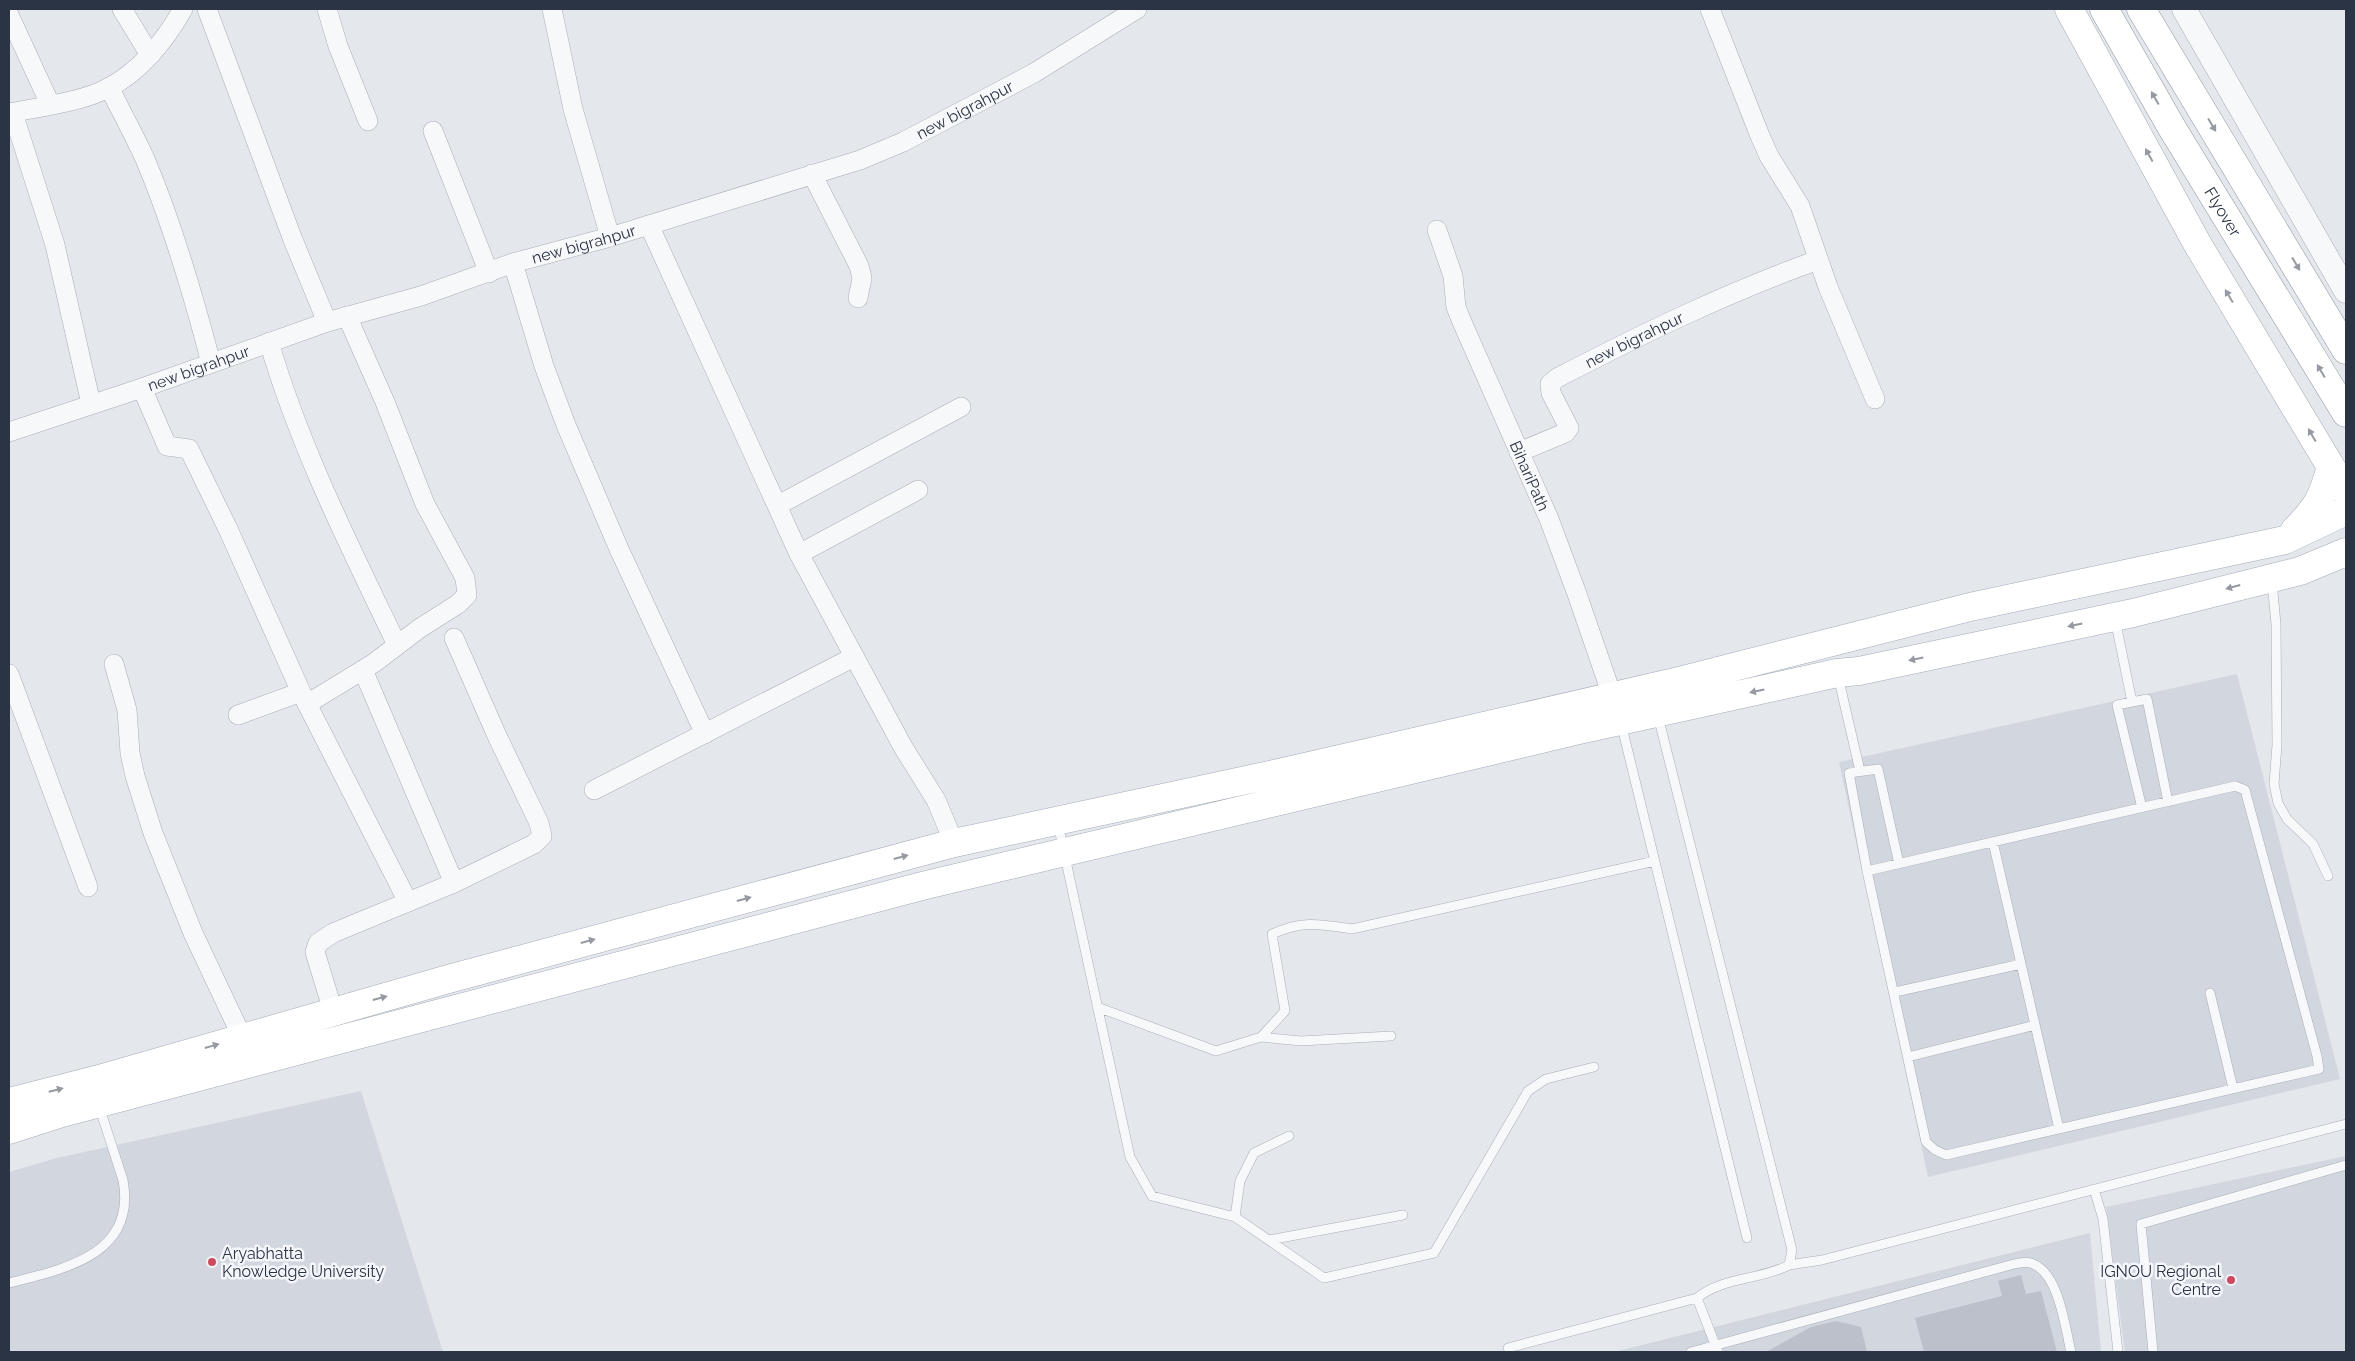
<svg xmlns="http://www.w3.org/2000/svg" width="2355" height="1361" viewBox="0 0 2355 1361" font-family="Raleway,sans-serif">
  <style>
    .built { fill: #d2d6de }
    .building { fill: #bbc0ca }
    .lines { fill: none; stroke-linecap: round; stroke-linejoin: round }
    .service-casing { stroke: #a9aeb7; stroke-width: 10 }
    .minor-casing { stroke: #a9aeb7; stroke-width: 20 }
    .tertiary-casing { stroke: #a9aeb7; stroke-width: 25 }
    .primary-casing { stroke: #a3abb8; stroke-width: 29 }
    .trunk-casing { stroke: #8b94a3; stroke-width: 29 }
    .service { stroke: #f7f8fa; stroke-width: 9 }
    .minor { stroke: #f7f8fa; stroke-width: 19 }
    .tertiary { stroke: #f7f8fa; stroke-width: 24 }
    .primary { stroke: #fff; stroke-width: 28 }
    .trunk { stroke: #fff; stroke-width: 28 }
    .oneway { fill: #959aa2 }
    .poi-dot { fill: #d1495b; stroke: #f4f6f9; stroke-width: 2 }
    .labels { text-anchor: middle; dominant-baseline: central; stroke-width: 5; stroke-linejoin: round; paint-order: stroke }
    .street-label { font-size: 16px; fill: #2b3445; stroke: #f4f6f9 }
    .poi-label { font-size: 16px; fill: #2b3445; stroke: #f4f6f9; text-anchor: start }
  </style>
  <rect width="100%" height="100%" fill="#e4e7ec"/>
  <path class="built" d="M 2237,674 L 2340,1079 L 1928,1177 L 1839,762 Z
    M 361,1091 L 443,1352 L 9,1352 L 9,1172 L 57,1158 Z
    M 2346,1156 L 2346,1352 L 2125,1352 L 2106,1207 Z
    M 2090,1233 L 2101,1352 L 1614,1352 Z"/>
  <path class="building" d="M 2021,1275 L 2026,1294 L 2041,1291 L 2057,1352 L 1924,1352 L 1915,1318 L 2002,1296 L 1998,1281 Z
    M 1836,1321 L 1861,1327 L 1867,1352 L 1766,1352 L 1811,1327 Z"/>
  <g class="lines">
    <g class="service-casing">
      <path id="service" d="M 2272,582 L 2276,624 L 2277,745 L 2274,784 L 2278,803 L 2287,819 L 2313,844 L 2328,876
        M 2115,619 L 2132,702
        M 1838,676 L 1860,771
        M 1658,716 L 1792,1250 L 1789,1265 C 1761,1280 1722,1277 1697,1298 L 1718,1352
        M 1621,723 L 1747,1238
        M 2142,808 L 2117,705 L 2147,699 L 2168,802
        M 1058,824 L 1130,1157 L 1152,1196 L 1235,1217 L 1324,1278 L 1434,1253 L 1528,1091 L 1546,1079 L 1594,1067
        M 1993,842 L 2059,1129
        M 1867,871 L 2235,786 L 2245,790 L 2317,1056 L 2319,1069 L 1946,1155 L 1935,1150 L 1926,1142 L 1867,871 L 1849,773 L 1878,769 L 1899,864
        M 1895,992 L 2021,964
        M 2210,993 L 2233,1088
        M 1097,1007 L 1216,1051 L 1261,1037 L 1301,1041 L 1391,1036
        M 1261,1037 L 1285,1011 L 1272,934 C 1303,920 1320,924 1352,929 L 1655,861
        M 1908,1057 L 2035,1025
        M 2094,1189 L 2103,1219 L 2118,1352
        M 1235,1217 L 1240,1181 L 1254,1153 L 1289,1136
        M 1269,1240 L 1403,1215
        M 1789,1265 L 1822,1260 L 2346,1124
        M 9,1283 C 64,1269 137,1255 123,1180 L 99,1106
        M 1508,1348 L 1697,1298
        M 1691,1352 L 2014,1264 C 2020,1263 2028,1261 2033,1264 C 2059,1274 2065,1327 2071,1352
        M 2153,1352 L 2141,1224 L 2346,1165"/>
    </g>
    <g class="minor-casing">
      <g id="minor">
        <path d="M 122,9 L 150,55"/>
        <path d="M 207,9 L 293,240 L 327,322"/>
        <path d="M 327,9 L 338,46 L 368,121"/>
        <path d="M 552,9 L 573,109 L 610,237"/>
        <path d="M 1710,9 L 1760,136 L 1769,156 L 1800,206 L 1828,287 L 1875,399"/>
        <path d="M 9,15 L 50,104"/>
        <path d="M 109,87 C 121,111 134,135 145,159 C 173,225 193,294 211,363"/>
        <path d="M 9,113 C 39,107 83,102 110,87 C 141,70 166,39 183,9"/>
        <path d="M 13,113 L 55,245 L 91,404"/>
        <path d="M 433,131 L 489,273"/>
        <path d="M 812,174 L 859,266 L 862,278 L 858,298"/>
        <path d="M 649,225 L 799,554 L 903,747 L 936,800 L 954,843"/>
        <path id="s1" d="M 1437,230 L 1453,276 L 1456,307 L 1462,322 L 1549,519 L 1577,594 L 1616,707"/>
        <path d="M 513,263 L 544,366 L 566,425 L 619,549 L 705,734"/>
        <path d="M 269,342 C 300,448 350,547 397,645"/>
        <path d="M 142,388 L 167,446 L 189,449 L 228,529 L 301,692 L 408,902"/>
        <path id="s2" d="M 9,432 L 142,388 L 327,322 L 421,296 L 513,263 L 610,237 L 860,160 L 903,142 L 1034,73 L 1137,9"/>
        <path id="s3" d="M 1519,452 L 1565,433 L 1569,428 L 1551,393 L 1550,384 L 1557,378 C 1642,334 1728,292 1818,260"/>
        <path d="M 778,505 L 961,407"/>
        <path d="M 799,554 L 918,490"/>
        <path d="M 114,664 L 127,710 L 130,753 L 135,776 L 153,833 L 193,933 L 242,1037 L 246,1048"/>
        <path d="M 363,670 L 454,883"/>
        <path d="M 9,674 L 88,887"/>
        <path d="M 307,704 L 374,663 L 420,628 L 458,604 L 467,595 L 465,578 L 425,504 L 385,402 L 347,316"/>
        <path d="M 238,715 L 301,692"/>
        <path d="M 594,790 L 854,657"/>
        <path d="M 333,1011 L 315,952 L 318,943 L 333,933 L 454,883 L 534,844 L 542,836 L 539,823 L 498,738 L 454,638"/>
      </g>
    </g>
    <g class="tertiary-casing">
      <path id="tertiary" d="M 2184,9 L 2346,291"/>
    </g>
    <g class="primary-casing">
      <path id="primary" d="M 2069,9 L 2198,245 L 2346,492
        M 2295,530 C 2318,507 2322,498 2331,467
        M 9,1102 L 103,1078 L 452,978 L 954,843 L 1279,773 L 1671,683 L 1970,607 L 2285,540 L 2346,511
        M 9,1130 L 62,1113 L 922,886 L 1575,731 L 1837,673 L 1859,671 L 2133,613 L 2300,571 L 2346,552"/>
    </g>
    <g class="trunk-casing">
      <g id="trunk">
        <path id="s4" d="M 2104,9 L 2172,128 L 2346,413"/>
        <path d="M 2141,9 L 2346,350"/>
      </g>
    </g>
    <use href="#service" class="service"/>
    <use href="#minor" class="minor"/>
    <use href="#tertiary" class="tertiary"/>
    <use href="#primary" class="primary"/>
    <use href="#trunk" class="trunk"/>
  </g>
  <defs><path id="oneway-solid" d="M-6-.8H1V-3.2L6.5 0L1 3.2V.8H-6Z" transform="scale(1.25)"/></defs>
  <g class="oneway">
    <use href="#oneway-solid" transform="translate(2155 98) rotate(-120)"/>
    <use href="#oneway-solid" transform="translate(2212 125) rotate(59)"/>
    <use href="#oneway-solid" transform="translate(2149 155) rotate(-119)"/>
    <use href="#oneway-solid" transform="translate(2296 264) rotate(59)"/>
    <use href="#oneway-solid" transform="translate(2229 296) rotate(-121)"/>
    <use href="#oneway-solid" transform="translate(2321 371) rotate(-121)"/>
    <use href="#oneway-solid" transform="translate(2312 435) rotate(-120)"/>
    <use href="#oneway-solid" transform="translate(2233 587) rotate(165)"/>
    <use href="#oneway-solid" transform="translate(2075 625) rotate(168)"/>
    <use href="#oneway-solid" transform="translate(1916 659) rotate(168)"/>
    <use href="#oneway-solid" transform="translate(1757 691) rotate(168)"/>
    <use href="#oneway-solid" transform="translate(901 857) rotate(-15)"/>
    <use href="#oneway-solid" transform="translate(744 899) rotate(-15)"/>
    <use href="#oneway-solid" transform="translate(588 941) rotate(-15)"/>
    <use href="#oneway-solid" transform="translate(380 998) rotate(-15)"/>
    <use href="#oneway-solid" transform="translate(212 1046) rotate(-16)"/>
    <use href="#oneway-solid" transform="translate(56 1090) rotate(-14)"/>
  </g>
  <g class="poi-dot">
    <circle cx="212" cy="1262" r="5"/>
    <circle cx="2231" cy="1280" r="5"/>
  </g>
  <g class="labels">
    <g class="street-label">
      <text stroke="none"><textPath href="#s2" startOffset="1010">new bigrahpur</textPath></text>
      <text stroke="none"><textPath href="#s4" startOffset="235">Flyover</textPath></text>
      <text stroke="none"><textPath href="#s2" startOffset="605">new bigrahpur</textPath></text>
      <text stroke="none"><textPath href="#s3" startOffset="200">new bigrahpur</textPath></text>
      <text stroke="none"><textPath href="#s2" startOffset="200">new bigrahpur</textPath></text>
      <text stroke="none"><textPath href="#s1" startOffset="264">BihariPath</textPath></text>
    </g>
    <g class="poi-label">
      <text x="222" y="1253">Aryabhatta<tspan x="222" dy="18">Knowledge University</tspan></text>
      <text x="2221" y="1271" text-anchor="end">IGNOU Regional<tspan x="2221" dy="18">Centre</tspan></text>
    </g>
  </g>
  <rect width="2355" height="1361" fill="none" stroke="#2b3445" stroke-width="20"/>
</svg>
